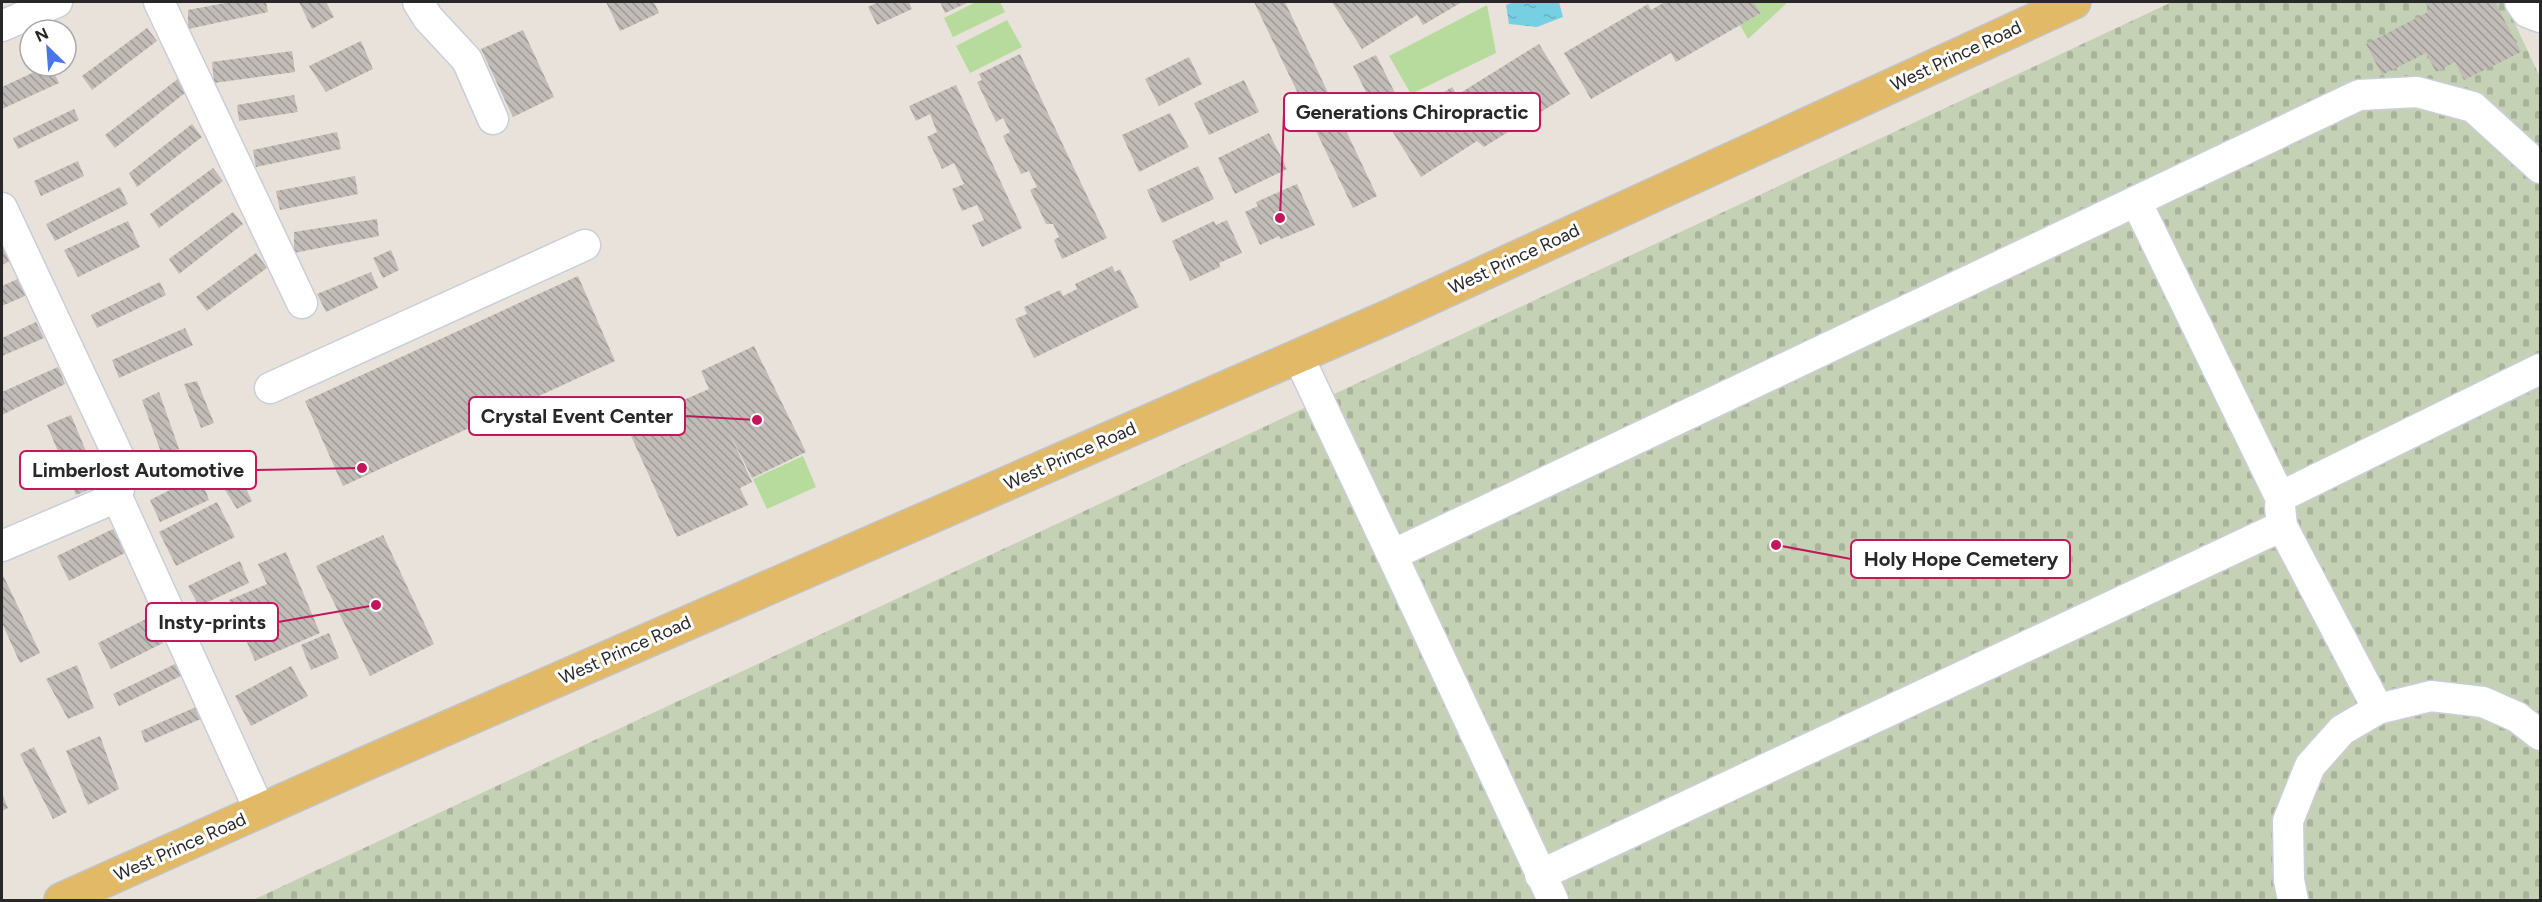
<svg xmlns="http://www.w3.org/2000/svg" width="2542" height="902" viewBox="0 0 2542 902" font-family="Figtree,sans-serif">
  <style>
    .grass { fill: #b7db9c }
    .cemetery { fill: url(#cemetery-stones) }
    .water { fill: url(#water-ripples) }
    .building { fill: url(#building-back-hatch) }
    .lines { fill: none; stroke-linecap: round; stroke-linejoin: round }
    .minor-casing { stroke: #c9ced9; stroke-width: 33 }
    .major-casing { stroke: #c3c3c3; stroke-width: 36 }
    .minor { stroke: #fff; stroke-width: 30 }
    .major { stroke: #e2ba67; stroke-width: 33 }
    .labels { text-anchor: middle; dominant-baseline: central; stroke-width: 6; stroke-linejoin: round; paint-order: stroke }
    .street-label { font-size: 18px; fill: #282828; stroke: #fff }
    .leader { fill: none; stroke: #c2185b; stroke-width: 2 }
    .callout-dot { fill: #c2185b; stroke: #fff; stroke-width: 2 }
    .callout { fill: #fff; stroke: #c2185b; stroke-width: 2 }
    .callout-label { font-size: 20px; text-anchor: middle; font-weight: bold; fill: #282828 }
  </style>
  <defs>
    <pattern id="cemetery-stones" width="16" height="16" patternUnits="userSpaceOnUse" patternTransform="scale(1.5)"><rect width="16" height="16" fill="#c5d1b4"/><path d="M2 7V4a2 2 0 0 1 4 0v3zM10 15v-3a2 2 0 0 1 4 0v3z" fill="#a9b39b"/></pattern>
    <pattern id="water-ripples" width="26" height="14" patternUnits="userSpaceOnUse" patternTransform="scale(1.5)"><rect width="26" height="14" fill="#77cfe2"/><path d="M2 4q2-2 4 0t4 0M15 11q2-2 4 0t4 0" fill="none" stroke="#67b2c2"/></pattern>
    <pattern id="building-back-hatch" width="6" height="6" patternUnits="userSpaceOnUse" patternTransform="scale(1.5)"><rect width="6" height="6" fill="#c1bcb7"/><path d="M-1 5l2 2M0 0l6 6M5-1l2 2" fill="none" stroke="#9d9995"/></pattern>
  </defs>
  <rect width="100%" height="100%" fill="#e9e2db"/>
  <path class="grass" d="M 976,2 L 1000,2 L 1005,12 L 953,37 L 944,18 Z
    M 1754,2 L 1788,2 L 1748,39 L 1740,25 L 1761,13 Z
    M 1487,5 L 1496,53 L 1411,94 L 1389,56 Z
    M 1007,20 L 1022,47 L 970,73 L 956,46 Z
    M 803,456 L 816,487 L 767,509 L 753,479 Z"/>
  <path class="cemetery" d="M 2172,2 L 2505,2 L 2538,73 L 2540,72 L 2540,900 L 253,900 Z"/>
  <path class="water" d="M 1514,2 L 1559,2 L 1563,17 L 1537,27 L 1509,24 L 1506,5 Z"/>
  <path class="building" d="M 230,2 L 266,2 L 268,12 L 188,29 L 188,10 Z
    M 299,2 L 326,2 L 334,17 L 312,29 Z
    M 606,2 L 654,2 L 659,13 L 620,31 Z
    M 878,2 L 909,2 L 912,9 L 877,25 L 868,7 Z
    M 940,2 L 969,2 L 945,13 Z
    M 1254,2 L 1285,2 L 1377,196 L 1353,208 Z
    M 1332,2 L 1462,2 L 1423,25 L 1417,15 L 1362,49 Z
    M 1665,2 L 1754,2 L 1761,13 L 1676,62 L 1671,53 L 1591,99 L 1564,53 L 1648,4 L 1651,10 Z
    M 2425,2 L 2495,2 L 2521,52 L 2464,80 L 2455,62 L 2436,72 L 2426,53 L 2382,75 L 2366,44 L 2430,11 Z
    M 147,28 L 157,41 L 92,90 L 82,76 Z
    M 523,30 L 554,97 L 513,117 L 481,49 Z
    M 361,41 L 373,69 L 326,92 L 309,66 Z
    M 1539,44 L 1570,94 L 1484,147 L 1477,141 L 1421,177 L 1389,126 L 1452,87 L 1457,95 Z
    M 292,51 L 295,72 L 214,83 L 212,62 Z
    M 1020,54 L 1107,238 L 1062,259 L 1054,240 L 1059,237 L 1053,224 L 1046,224 L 1030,190 L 1037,187 L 1029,171 L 1021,174 L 1003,136 L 1010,132 L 1003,118 L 996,122 L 977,82 L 982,80 L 979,74 Z
    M 1376,55 L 1398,99 L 1375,110 L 1353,66 Z
    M 1189,57 L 1202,84 L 1159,106 L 1145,79 Z
    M 47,66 L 51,66 L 59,83 L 2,109 L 2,87 Z
    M 179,78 L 185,93 L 115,148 L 105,135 Z
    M 1244,80 L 1259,112 L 1209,135 L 1194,103 Z
    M 956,85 L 1022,228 L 982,247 L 972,225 L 984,220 L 977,205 L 962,211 L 952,189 L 964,184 L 954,163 L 942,169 L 927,137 L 937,132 L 930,114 L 916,121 L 909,106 Z
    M 294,95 L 298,112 L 239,121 L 237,105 Z
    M 74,109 L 79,120 L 18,149 L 13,138 Z
    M 1170,113 L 1189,147 L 1139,172 L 1122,135 Z
    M 192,124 L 202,137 L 137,187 L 129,173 Z
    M 337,132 L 341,149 L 256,167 L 253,150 Z
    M 1269,133 L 1287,169 L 1235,194 L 1218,158 Z
    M 78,161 L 84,176 L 41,196 L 34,181 Z
    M 1198,166 L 1214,199 L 1162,223 L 1147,190 Z
    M 213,168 L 223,181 L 159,228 L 150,214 Z
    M 355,176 L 358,194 L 280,210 L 276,191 Z
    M 1297,184 L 1315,225 L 1281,239 L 1279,236 L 1260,245 L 1245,212 L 1258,206 L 1256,202 Z
    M 120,187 L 128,204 L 55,241 L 46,224 Z
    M 233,212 L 243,224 L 179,274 L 169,259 Z
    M 377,219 L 379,236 L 294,253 L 294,232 Z
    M 1227,220 L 1242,253 L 1219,263 L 1220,267 L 1190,281 L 1172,241 L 1214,221 L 1216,225 Z
    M 128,221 L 140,247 L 78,277 L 64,250 Z
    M 2,236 L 12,260 L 2,265 Z
    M 391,250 L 399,270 L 383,278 L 373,258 Z
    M 256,253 L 267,268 L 207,311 L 196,297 Z
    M 1112,266 L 1115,272 L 1120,269 L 1139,307 L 1034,358 L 1015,319 L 1027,314 L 1024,307 L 1060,290 L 1063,296 L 1077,289 L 1075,284 Z
    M 371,272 L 378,288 L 326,312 L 317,294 Z
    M 578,276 L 615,361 L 343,486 L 305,401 Z
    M 20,278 L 27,295 L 2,306 L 2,286 Z
    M 160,282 L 166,295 L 97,328 L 91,315 Z
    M 36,322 L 44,338 L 2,356 L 2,338 Z
    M 185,328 L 193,345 L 119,378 L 112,360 Z
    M 754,346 L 806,452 L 752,478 L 728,430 L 752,482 L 740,488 L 748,505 L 677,537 L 626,425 L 709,389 L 701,371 Z
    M 58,367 L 65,384 L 2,415 L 2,392 Z
    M 197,381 L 214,423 L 201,428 L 184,384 Z
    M 159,392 L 179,449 L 162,455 L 142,400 Z
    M 71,415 L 100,485 L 76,495 L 47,425 Z
    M 200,475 L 209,500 L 160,522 L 150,500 Z
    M 243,483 L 252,501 L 237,509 L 225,490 Z
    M 217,502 L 235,537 L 176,566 L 159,532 Z
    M 113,529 L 125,553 L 69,581 L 57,556 Z
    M 383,535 L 434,644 L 370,676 L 316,566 Z
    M 286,552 L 320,633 L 255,661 L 229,600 L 267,584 L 258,564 Z
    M 240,561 L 249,583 L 199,606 L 188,586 Z
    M 2,573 L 40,653 L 20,663 L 2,623 Z
    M 150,617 L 163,643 L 111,669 L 98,643 Z
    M 329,633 L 339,658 L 311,670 L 301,645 Z
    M 175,664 L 183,675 L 119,706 L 113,694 Z
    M 77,665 L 94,708 L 68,719 L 46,679 Z
    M 291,666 L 308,696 L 251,726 L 235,696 Z
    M 196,707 L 203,718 L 145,743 L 141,731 Z
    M 100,736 L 119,789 L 88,805 L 66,751 Z
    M 34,747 L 67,812 L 53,819 L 20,754 Z
    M 2,793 L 8,808 L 2,811 Z"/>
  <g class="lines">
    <g class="minor-casing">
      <path id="minor" d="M 159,2 L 302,303
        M 418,2 L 428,18 L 467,60 L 493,119
        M 2520,2 L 2527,12 L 2540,17
        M 2,26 L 57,2
        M 2136,201 L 2280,497 L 2540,369
        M 2,208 L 124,468 L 117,497 L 2,546
        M 1298,356 L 1392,555
        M 270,388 L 585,245
        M 117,497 L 260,811
        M 2280,506 L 2282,526 L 2378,709
        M 1540,875 L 2282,526
        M 1553,900 L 1392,555 L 2359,95 L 2417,92 L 2473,107 L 2540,168
        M 2293,900 L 2289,880 L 2288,821 L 2310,766 L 2342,730 L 2378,709 L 2431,696 L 2483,702 L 2517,717 L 2540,735"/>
    </g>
    <g class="major-casing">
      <path id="major" d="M 61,900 L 369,762 L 1388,317 L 2074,2"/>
    </g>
    <use href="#minor" class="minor"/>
    <use href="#major" class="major"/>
  </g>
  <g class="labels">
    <g class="street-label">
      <text transform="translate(1956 56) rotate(-25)">West Prince Road</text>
      <text transform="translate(1514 259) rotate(-25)">West Prince Road</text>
      <text transform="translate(1070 456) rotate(-24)">West Prince Road</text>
      <text transform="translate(625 650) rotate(-24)">West Prince Road</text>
      <text transform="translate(180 847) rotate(-24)">West Prince Road</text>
    </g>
  </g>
  <path class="leader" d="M1280 218L1284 112M757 420L685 416M362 468L256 470M1776 545L1851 559M376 605L278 622"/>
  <g class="callout-dot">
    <circle cx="1280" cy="218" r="6"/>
    <circle cx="757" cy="420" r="6"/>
    <circle cx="362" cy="468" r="6"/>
    <circle cx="1776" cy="545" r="6"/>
    <circle cx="376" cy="605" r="6"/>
  </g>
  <g class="callout">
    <rect x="1284" y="93" width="256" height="38" rx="6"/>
    <rect x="469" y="397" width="216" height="38" rx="6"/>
    <rect x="20" y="451" width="236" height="38" rx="6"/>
    <rect x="1851" y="540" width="219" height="38" rx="6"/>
    <rect x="146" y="603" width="132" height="38" rx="6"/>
  </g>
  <g class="callout-label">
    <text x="1412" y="119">Generations Chiropractic</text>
    <text x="577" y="423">Crystal Event Center</text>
    <text x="138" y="477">Limberlost Automotive</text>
    <text x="1961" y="566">Holy Hope Cemetery</text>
    <text x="212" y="629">Insty-prints</text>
  </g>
  <rect width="2542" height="902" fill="none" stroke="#282828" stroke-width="6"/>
  <g transform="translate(48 48) rotate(335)"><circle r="28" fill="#ffffff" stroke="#a9a9a9" stroke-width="1.5"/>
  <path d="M0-4.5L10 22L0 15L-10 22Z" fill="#4975e8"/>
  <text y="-9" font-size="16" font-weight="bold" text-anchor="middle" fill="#282828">N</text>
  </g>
</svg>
